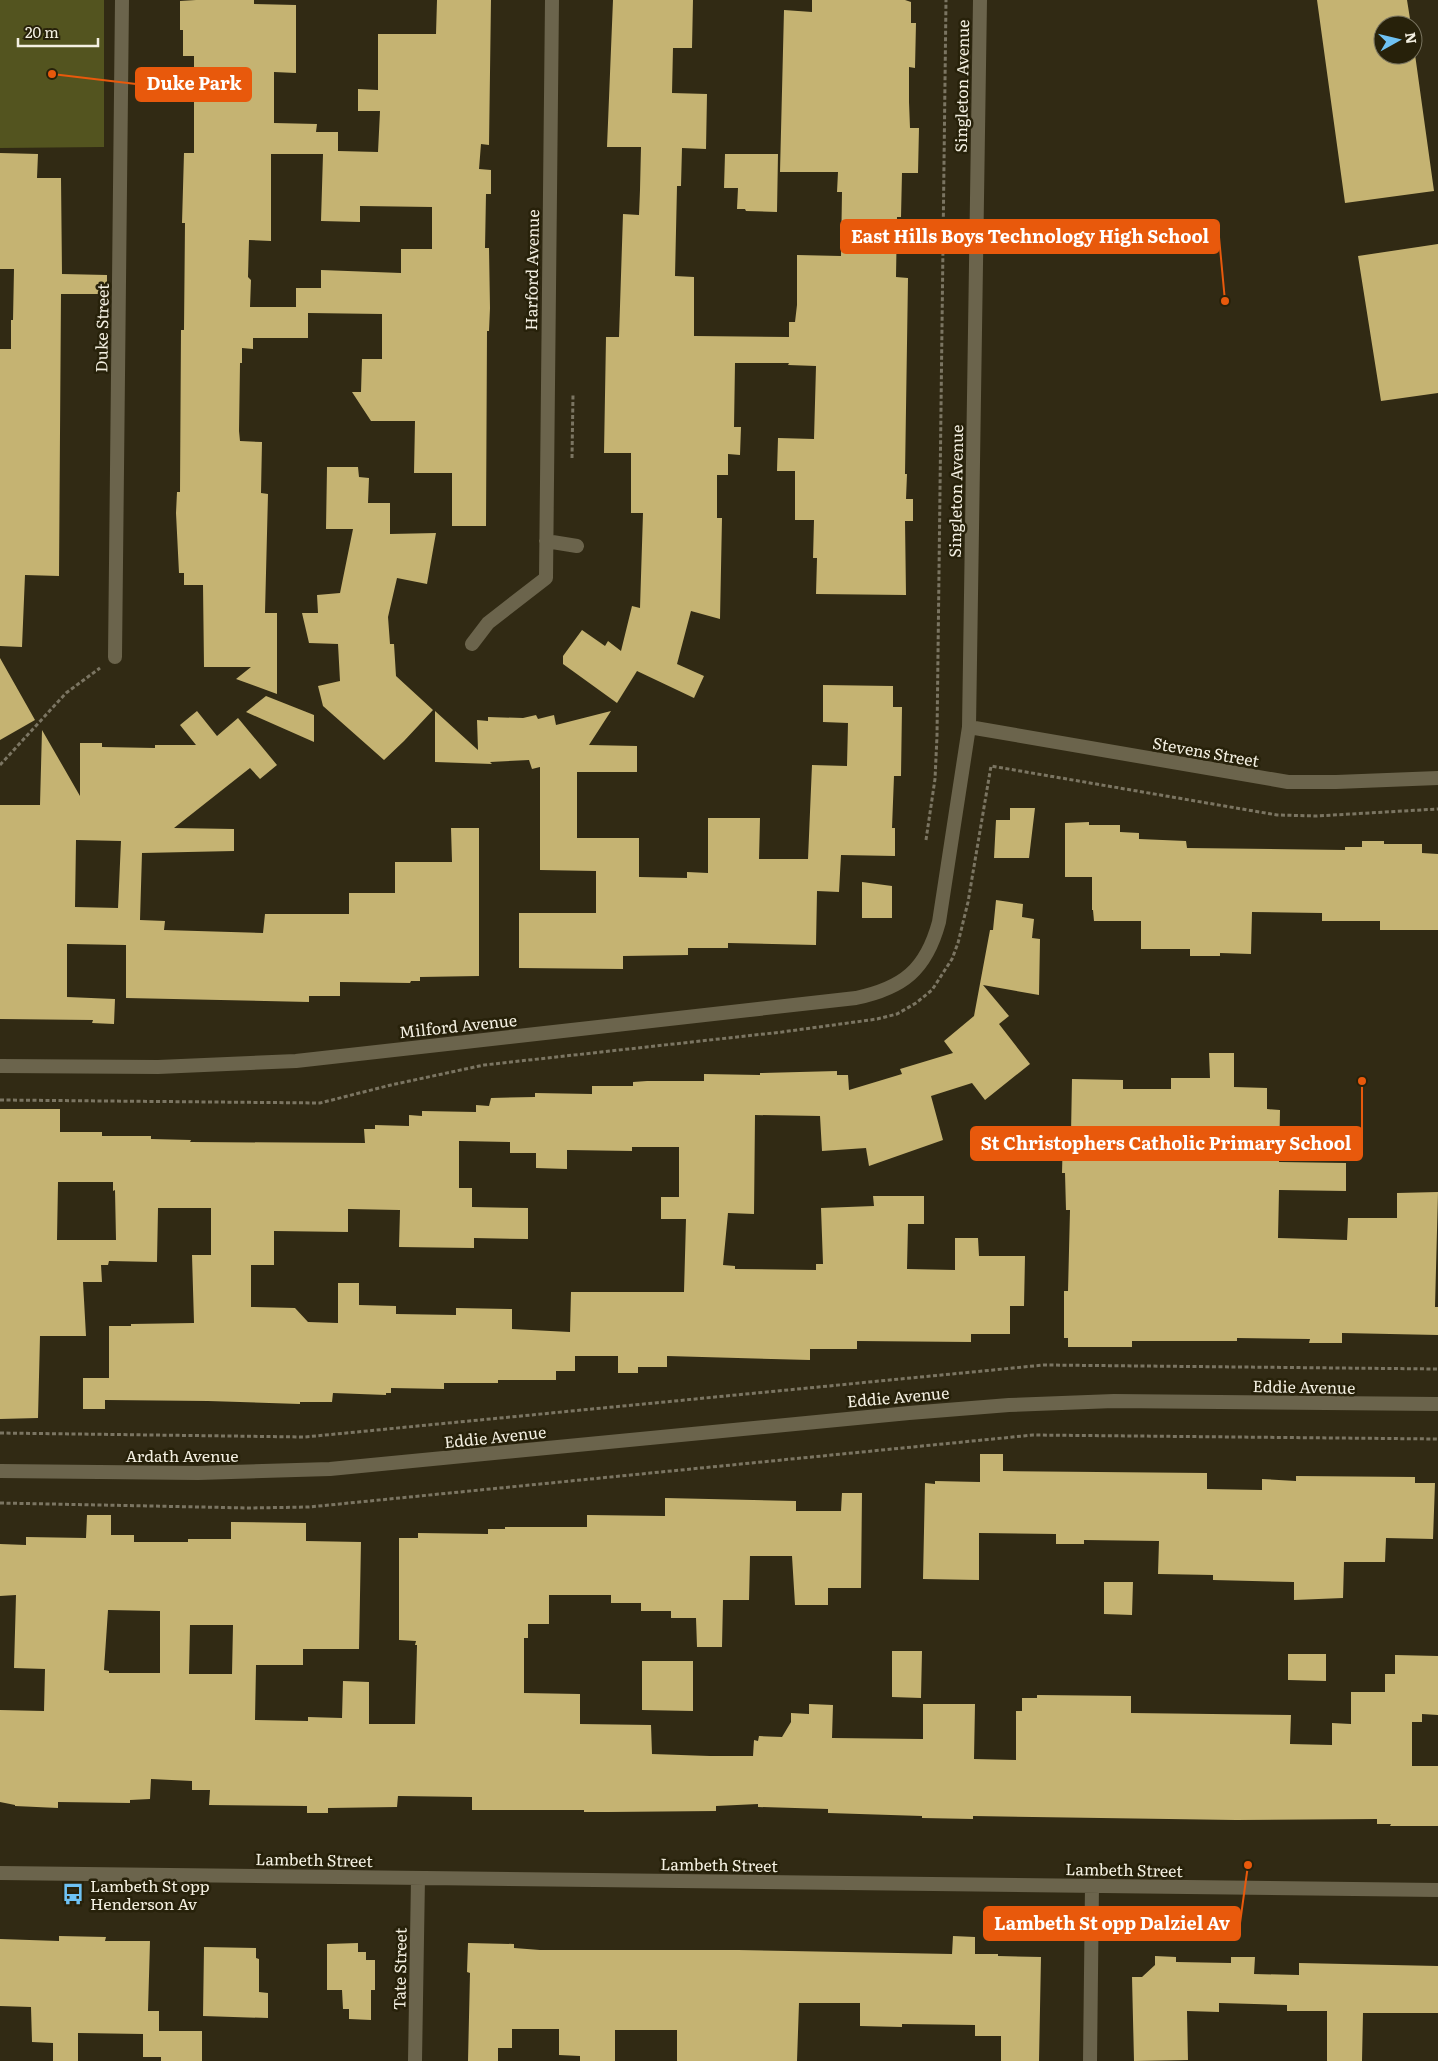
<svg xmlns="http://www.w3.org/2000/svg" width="1438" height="2061" viewBox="0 0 1438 2061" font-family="Literata,serif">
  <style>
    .green { fill: #53541f }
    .building { fill: #c5b372; fill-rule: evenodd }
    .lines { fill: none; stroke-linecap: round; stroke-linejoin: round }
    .path { stroke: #7b7562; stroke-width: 3; stroke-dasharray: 4 2.5; stroke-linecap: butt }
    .minor { stroke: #6b644c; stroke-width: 14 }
    .labels { text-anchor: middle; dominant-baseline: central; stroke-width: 5; stroke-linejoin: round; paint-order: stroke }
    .street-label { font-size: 16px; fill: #f4f0e2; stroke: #27210a }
    .poi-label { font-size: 16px; fill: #f4f0e2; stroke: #27210a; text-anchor: start }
    .leader { fill: none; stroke: #e8590c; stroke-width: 2 }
    .callout-dot { fill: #e8590c; stroke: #27210a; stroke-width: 2 }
    .callout { fill: #e8590c; stroke: #e8590c; stroke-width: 2 }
    .callout-label { font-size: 18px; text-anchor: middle; font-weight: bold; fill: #fff }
  </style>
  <rect width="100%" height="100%" fill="#312a14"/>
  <path class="green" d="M 0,0 L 104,0 L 104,147 L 0,148 Z"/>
  <path class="building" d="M 196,0 L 254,0 L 254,4 L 296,5 L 296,73 L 274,72 L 274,123 L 317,124 L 316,132 L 338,132 L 338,151 L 378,152 L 380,111 L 358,111 L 358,89 L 378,90 L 378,34 L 436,34 L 437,0 L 491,0 L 489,145 L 481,144 L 479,169 L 491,170 L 491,194 L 486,194 L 485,248 L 489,248 L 490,308 L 489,331 L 487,331 L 486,526 L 452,526 L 452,473 L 414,473 L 415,421 L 371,421 L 352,392 L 361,392 L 362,359 L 382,359 L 382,314 L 308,313 L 308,338 L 253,338 L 253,349 L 242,348 L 242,363 L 240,363 L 239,431 L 240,441 L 262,442 L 261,493 L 268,494 L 265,613 L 277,613 L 277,694 L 236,679 L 251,667 L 204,667 L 203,585 L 184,585 L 184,573 L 179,573 L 176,513 L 177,492 L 180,492 L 181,330 L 184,330 L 185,223 L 182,223 L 184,153 L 194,153 L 194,56 L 183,56 L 183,30 L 180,30 L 180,1 ZM 271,154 L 323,154 L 321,221 L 360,222 L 360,206 L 432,207 L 432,249 L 401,249 L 401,273 L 321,270 L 321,288 L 296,288 L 296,307 L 250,307 L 251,280 L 248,277 L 249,240 L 271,241 Z
    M 613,0 L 693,0 L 692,48 L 673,48 L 672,93 L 707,94 L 706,149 L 682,148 L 681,186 L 677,186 L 675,276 L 694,277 L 694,336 L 789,337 L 789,322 L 795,322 L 797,305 L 797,255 L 841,256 L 842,192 L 837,192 L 838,172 L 780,172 L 784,10 L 812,12 L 812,0 L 905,0 L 911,2 L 911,23 L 916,23 L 915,68 L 909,67 L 909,102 L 910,128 L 919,128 L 918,173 L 902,173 L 901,217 L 897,217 L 896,277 L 908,278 L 905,474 L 907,474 L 906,499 L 913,499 L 913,521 L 905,521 L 906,595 L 816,594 L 817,558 L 813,558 L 814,520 L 795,520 L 795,471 L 777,471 L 778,438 L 814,439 L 816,366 L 788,365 L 789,363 L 735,363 L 734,427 L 741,427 L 740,455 L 728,454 L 728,475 L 717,475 L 717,518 L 722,518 L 720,619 L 691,611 L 677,664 L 704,676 L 694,698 L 637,671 L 617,703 L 563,664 L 563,656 L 582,630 L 605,646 L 608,641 L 621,651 L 632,606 L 640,608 L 643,513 L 631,513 L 631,453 L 604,453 L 606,337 L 619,337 L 623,214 L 639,215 L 640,190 L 641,147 L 607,147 Z
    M 1317,0 L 1407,0 L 1411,25 L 1383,25 L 1383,55 L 1413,55 L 1413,40 L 1434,191 L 1345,203 Z
    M 0,153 L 38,154 L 37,178 L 61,178 L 62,274 L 107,275 L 107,294 L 61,294 L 59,576 L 25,575 L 22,647 L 0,646 L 0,349 L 11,349 L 11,320 L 13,320 L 14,269 L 0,269 Z
    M 725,154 L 778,154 L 777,212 L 746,211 L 745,209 L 737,209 L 738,188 L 724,188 Z
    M 1438,244 L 1438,393 L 1381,401 L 1358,256 Z
    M 327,467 L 358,467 L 359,477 L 369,478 L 368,503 L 390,503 L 390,534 L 436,533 L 427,584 L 397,578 L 388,617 L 390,644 L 394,644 L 396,676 L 433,710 L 404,741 L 384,760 L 323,706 L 318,686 L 340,681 L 338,644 L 309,643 L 302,613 L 318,613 L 317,595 L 340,593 L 353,529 L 326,529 Z
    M 0,658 L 35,720 L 0,740 Z
    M 823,685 L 893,686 L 893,707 L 902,707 L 901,776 L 894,776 L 892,828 L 895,828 L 895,856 L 841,855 L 839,892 L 817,891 L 816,945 L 728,943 L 728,948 L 688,948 L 688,955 L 623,956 L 623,969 L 519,968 L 519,913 L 596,913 L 596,871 L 540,870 L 540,767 L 532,769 L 529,760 L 490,762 L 492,764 L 435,762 L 435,711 L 478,750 L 477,720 L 488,721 L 488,717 L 523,718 L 536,715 L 538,719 L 554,715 L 556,725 L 611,711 L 589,745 L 637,746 L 637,772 L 577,772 L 577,838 L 639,838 L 639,877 L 687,878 L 687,872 L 708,873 L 708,818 L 760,818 L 759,859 L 808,859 L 812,765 L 847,766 L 848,723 L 823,722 Z
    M 266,696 L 314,715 L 314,742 L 246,712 Z
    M 197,711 L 217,736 L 238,718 L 277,765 L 260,779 L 250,768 L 174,828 L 234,829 L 234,851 L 142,853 L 140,920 L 165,921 L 164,930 L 263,933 L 265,914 L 349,914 L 349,893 L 395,893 L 395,862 L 452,862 L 451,828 L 479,828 L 479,976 L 420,977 L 420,981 L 411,981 L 410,983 L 340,982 L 340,996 L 309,996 L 309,1002 L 126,998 L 126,945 L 67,944 L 67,997 L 115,999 L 114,1024 L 92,1023 L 93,1020 L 0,1019 L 0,805 L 40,805 L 42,730 L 80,796 L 80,743 L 102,743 L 102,747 L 155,748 L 155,745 L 196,745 L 180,725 ZM 76,840 L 121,841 L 118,908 L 75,907 Z
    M 1010,808 L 1035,808 L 1029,858 L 994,858 L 996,820 L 1010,820 Z
    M 1089,822 L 1089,825 L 1120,825 L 1120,832 L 1139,833 L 1139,839 L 1186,841 L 1187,848 L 1345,850 L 1345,847 L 1362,847 L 1362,841 L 1384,841 L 1384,844 L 1422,844 L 1422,853 L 1438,854 L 1438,930 L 1380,930 L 1380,921 L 1322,921 L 1322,913 L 1252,912 L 1251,954 L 1220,953 L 1220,956 L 1190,956 L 1190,949 L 1141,949 L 1141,921 L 1094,921 L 1093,910 L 1092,910 L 1092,877 L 1065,877 L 1065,823 Z
    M 862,882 L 892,886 L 892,918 L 862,918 Z
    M 996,900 L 1023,904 L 1022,917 L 1034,919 L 1032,938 L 1040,939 L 1039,995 L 983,985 L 1009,1016 L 999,1024 L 1030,1064 L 985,1100 L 972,1083 L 931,1096 L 943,1140 L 869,1166 L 866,1148 L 822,1151 L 820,1116 L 755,1115 L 754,1214 L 728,1213 L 723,1265 L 735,1266 L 735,1269 L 816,1270 L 816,1264 L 823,1264 L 821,1208 L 874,1206 L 873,1196 L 924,1196 L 924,1224 L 908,1224 L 907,1269 L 955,1270 L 955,1238 L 978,1238 L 979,1256 L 1025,1256 L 1024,1306 L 1010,1306 L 1010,1334 L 971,1334 L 971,1342 L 857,1341 L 857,1349 L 810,1349 L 810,1360 L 667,1356 L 667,1367 L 638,1367 L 638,1373 L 618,1373 L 618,1356 L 575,1356 L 575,1371 L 556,1371 L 556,1380 L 498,1380 L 498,1383 L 444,1383 L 444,1389 L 391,1388 L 391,1393 L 386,1393 L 386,1395 L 333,1393 L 332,1402 L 300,1402 L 300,1404 L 208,1401 L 105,1400 L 105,1409 L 83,1409 L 83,1378 L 109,1378 L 109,1326 L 131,1326 L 131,1324 L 194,1323 L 192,1255 L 211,1255 L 211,1208 L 158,1208 L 157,1262 L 109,1261 L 108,1265 L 101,1265 L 102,1282 L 83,1282 L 86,1336 L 40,1336 L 38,1418 L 0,1419 L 0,1109 L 60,1109 L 60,1132 L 102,1132 L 102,1136 L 151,1136 L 151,1139 L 191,1140 L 190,1142 L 365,1143 L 364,1129 L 375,1129 L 375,1125 L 409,1126 L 409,1115 L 422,1116 L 422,1111 L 476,1112 L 476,1105 L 489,1106 L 491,1098 L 535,1097 L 535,1093 L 592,1094 L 592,1086 L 633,1086 L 633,1082 L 647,1081 L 704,1081 L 704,1074 L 760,1075 L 760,1073 L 837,1071 L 837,1075 L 848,1075 L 849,1090 L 902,1074 L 900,1069 L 953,1053 L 944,1041 L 974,1016 L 990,930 L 993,930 ZM 459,1141 L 510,1142 L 510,1153 L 536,1153 L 536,1168 L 567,1169 L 567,1150 L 632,1151 L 632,1147 L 679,1147 L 679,1197 L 661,1197 L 661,1219 L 686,1219 L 684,1292 L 571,1292 L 570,1332 L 512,1329 L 512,1309 L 456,1308 L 456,1315 L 396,1314 L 396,1306 L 359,1305 L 359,1283 L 338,1283 L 338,1323 L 308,1322 L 295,1308 L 251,1307 L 251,1265 L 274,1265 L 274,1231 L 348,1232 L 348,1209 L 400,1210 L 399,1247 L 474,1248 L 474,1238 L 528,1239 L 528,1208 L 472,1207 L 472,1188 L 459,1188 ZM 58,1182 L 113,1182 L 113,1191 L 115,1190 L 116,1240 L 57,1240 Z
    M 1209,1053 L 1234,1053 L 1234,1087 L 1267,1088 L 1267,1109 L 1280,1110 L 1279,1162 L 1346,1163 L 1346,1191 L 1279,1190 L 1278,1238 L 1347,1240 L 1348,1218 L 1397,1218 L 1397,1193 L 1438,1192 L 1435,1307 L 1438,1307 L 1438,1335 L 1342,1333 L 1342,1343 L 1309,1343 L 1310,1339 L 1237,1338 L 1237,1341 L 1132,1341 L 1132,1347 L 1068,1347 L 1068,1338 L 1064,1338 L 1064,1291 L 1068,1291 L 1070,1210 L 1066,1210 L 1065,1173 L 1062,1173 L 1063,1134 L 1071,1134 L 1072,1079 L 1123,1080 L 1123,1089 L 1171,1089 L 1171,1078 L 1210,1078 Z
    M 980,1454 L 1003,1454 L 1003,1471 L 1207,1473 L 1207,1489 L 1262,1490 L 1262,1479 L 1296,1481 L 1296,1476 L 1415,1477 L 1415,1483 L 1435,1483 L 1433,1539 L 1386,1538 L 1385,1562 L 1344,1562 L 1343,1598 L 1294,1600 L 1294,1582 L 1213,1580 L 1213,1575 L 1158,1574 L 1159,1541 L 1084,1540 L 1084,1544 L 1056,1544 L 1056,1534 L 979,1533 L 979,1580 L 923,1579 L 925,1483 L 935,1484 L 935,1481 L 980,1482 Z
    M 842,1493 L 862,1493 L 861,1588 L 828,1588 L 828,1605 L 795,1605 L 792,1556 L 750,1556 L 749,1600 L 723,1600 L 722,1647 L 697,1647 L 696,1618 L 671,1618 L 671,1611 L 641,1611 L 641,1603 L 611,1603 L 611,1595 L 549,1595 L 549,1624 L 528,1624 L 528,1638 L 524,1638 L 524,1693 L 580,1694 L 580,1724 L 651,1725 L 652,1754 L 710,1756 L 753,1756 L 754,1740 L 758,1741 L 759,1736 L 782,1737 L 791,1722 L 791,1713 L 809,1714 L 809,1704 L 833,1705 L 832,1738 L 923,1739 L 923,1704 L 975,1704 L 974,1759 L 1016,1760 L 1016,1711 L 1022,1711 L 1022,1698 L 1037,1698 L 1037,1695 L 1131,1696 L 1131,1713 L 1291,1715 L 1290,1744 L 1332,1745 L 1332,1723 L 1351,1724 L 1351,1692 L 1385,1692 L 1385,1674 L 1395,1674 L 1395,1655 L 1438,1656 L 1438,1715 L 1422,1714 L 1422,1722 L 1412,1722 L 1412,1766 L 1438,1766 L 1438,1826 L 1390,1826 L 1391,1824 L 1377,1824 L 1377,1819 L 1236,1820 L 973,1816 L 973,1819 L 922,1818 L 922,1816 L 828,1813 L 828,1809 L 758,1807 L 758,1804 L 716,1806 L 716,1811 L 609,1812 L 584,1812 L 584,1810 L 472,1810 L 472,1797 L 398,1796 L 397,1807 L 328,1808 L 328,1813 L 307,1813 L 307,1806 L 209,1805 L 210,1790 L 192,1790 L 192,1781 L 151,1779 L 150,1799 L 130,1800 L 130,1803 L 58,1802 L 58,1808 L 15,1806 L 15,1805 L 0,1802 L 0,1710 L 44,1711 L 45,1669 L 14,1668 L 16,1595 L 0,1596 L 0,1544 L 26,1545 L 26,1537 L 86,1538 L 87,1515 L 111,1515 L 111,1535 L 134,1535 L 134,1542 L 188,1542 L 188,1539 L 231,1539 L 231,1522 L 306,1523 L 306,1541 L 361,1542 L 359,1649 L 303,1649 L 303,1665 L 256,1665 L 255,1720 L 308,1721 L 308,1717 L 342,1718 L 343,1681 L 369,1682 L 369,1724 L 415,1724 L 417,1645 L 415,1645 L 416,1641 L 399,1640 L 399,1538 L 418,1538 L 418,1533 L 488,1534 L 488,1529 L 505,1529 L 505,1527 L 587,1527 L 587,1515 L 665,1516 L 665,1498 L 796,1501 L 796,1511 L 841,1511 ZM 108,1610 L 160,1611 L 160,1673 L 109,1673 L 109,1671 L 104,1670 ZM 190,1625 L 233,1625 L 232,1674 L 189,1674 Z
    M 1104,1582 L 1133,1582 L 1132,1615 L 1104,1614 Z
    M 892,1651 L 922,1651 L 921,1698 L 892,1697 Z
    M 1288,1654 L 1326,1654 L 1326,1681 L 1288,1680 Z
    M 642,1661 L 693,1661 L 693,1711 L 642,1710 Z
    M 59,1936 L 106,1937 L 105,1941 L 150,1941 L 148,2011 L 159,2011 L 159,2031 L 202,2031 L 202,2061 L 161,2061 L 161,2057 L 143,2057 L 143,2034 L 78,2033 L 78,2061 L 53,2061 L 53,2043 L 32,2042 L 31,2007 L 0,2006 L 0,1939 L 59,1941 Z
    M 953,1936 L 975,1937 L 975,1954 L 998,1954 L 998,1956 L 1041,1957 L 1039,2061 L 1001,2061 L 1001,2036 L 975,2036 L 975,2025 L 902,2024 L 902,2027 L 860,2026 L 860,2003 L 799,2003 L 797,2061 L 677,2061 L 677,2030 L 615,2030 L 615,2061 L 580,2061 L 580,2056 L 559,2055 L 559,2029 L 512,2029 L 512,2048 L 498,2048 L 498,2061 L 468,2061 L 470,1973 L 467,1972 L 468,1943 L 514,1944 L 514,1948 L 540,1950 L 738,1950 L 952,1954 Z
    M 358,1943 L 358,1952 L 366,1952 L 366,1960 L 375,1960 L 375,1990 L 371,1990 L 371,2020 L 349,2019 L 349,2009 L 343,2009 L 342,1990 L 327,1990 L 327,1944 Z
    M 204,1947 L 256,1948 L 256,1958 L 259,1959 L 259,1992 L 268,1993 L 268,2018 L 203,2016 Z
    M 1155,1956 L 1176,1957 L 1176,1962 L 1231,1963 L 1231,1957 L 1255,1957 L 1254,1974 L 1299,1975 L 1299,1963 L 1438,1966 L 1438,2013 L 1363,2013 L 1362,2061 L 1327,2061 L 1327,2011 L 1287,2011 L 1287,2005 L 1219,2003 L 1219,2012 L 1187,2011 L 1188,2060 L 1134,2061 L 1132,1977 L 1142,1977 L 1155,1965 Z"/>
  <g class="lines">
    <path class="path" d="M 572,458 L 573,394
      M 0,765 L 66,693 L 100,668
      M 926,840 L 935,779 L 937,736 L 946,0
      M 0,1100 L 320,1103 L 391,1085 L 484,1065 L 782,1032 L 877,1019 L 897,1014 L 916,1003 L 932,990 L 952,959 L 958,943 L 968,902 L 991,766 L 1277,815 L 1316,816 L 1438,809
      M 0,1433 L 305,1437 L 1044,1365 L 1438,1369
      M 0,1503 L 250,1508 L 309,1507 L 1033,1435 L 1438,1439"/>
    <path class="minor" d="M 546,541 L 577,546
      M 472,644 L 488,623 L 546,578 L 552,0
      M 115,657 L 122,0
      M 969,727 L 1288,782 L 1336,782 L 1438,778
      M 0,1066 L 158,1067 L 296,1061 L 856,998 C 903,988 926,970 939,922 L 969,727 L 980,0
      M 0,1471 L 198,1473 L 330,1469 L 909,1413 L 1009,1405 L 1114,1401 L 1438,1404
      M 0,1873 L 1438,1890
      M 415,2061 L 418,1878
      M 1090,2061 L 1092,1886"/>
  </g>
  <defs>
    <g id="bus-bare" transform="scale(1.725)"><path d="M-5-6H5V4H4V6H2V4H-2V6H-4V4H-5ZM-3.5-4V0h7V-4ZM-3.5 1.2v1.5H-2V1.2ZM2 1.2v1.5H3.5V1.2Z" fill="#6fc2f4" stroke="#27210a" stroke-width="2.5" paint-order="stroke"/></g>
  </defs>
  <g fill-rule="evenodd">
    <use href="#bus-bare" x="73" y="1894"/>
  </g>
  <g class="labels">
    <g class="street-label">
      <text transform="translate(961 86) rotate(-89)">Singleton Avenue</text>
      <text transform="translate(531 270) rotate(-89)">Harford Avenue</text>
      <text transform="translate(101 328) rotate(-89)">Duke Street</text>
      <text transform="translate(955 491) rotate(-89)">Singleton Avenue</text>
      <text transform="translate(1206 751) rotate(10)">Stevens Street</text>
      <text transform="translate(458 1025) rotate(-6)">Milford Avenue</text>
      <text transform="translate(1304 1386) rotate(1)">Eddie Avenue</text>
      <text transform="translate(898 1396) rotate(-5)">Eddie Avenue</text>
      <text transform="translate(495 1436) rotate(-6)">Eddie Avenue</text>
      <text x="182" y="1455">Ardath Avenue</text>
      <text transform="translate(314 1859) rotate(1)">Lambeth Street</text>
      <text transform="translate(719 1864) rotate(1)">Lambeth Street</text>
      <text transform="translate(1124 1869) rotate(1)">Lambeth Street</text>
      <text transform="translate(399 1969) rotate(-89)">Tate Street</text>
    </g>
    <g class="poi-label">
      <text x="90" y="1885">Lambeth St opp<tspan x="90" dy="18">Henderson Av</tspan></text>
    </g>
  </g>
  <path class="leader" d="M52 74L136 84M1225 301L1219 237M1362 1081L1362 1144M1248 1865L1240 1923"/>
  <g class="callout-dot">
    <circle cx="52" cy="74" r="5"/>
    <circle cx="1225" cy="301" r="5"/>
    <circle cx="1362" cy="1081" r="5"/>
    <circle cx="1248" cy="1865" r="5"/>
  </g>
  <g class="callout">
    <rect x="136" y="68" width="115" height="33" rx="5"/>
    <rect x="841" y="220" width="378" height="33" rx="5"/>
    <rect x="971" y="1127" width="391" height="33" rx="5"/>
    <rect x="984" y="1907" width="256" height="33" rx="5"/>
  </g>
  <g class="callout-label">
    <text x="194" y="90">Duke Park</text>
    <text x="1030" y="243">East Hills Boys Technology High School</text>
    <text x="1166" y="1150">St Christophers Catholic Primary School</text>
    <text x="1112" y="1930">Lambeth St opp Dalziel Av</text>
  </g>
  <g transform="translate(1398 40) rotate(82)"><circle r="24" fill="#27210a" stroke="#797460"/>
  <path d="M0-4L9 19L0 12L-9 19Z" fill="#6fc2f4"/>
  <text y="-8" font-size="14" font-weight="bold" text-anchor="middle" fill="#f4f0e2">N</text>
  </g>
  <path d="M18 38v8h80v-8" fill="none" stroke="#f4f0e2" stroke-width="2.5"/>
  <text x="25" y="38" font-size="15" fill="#f4f0e2" stroke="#27210a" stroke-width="4" paint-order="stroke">20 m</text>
</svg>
